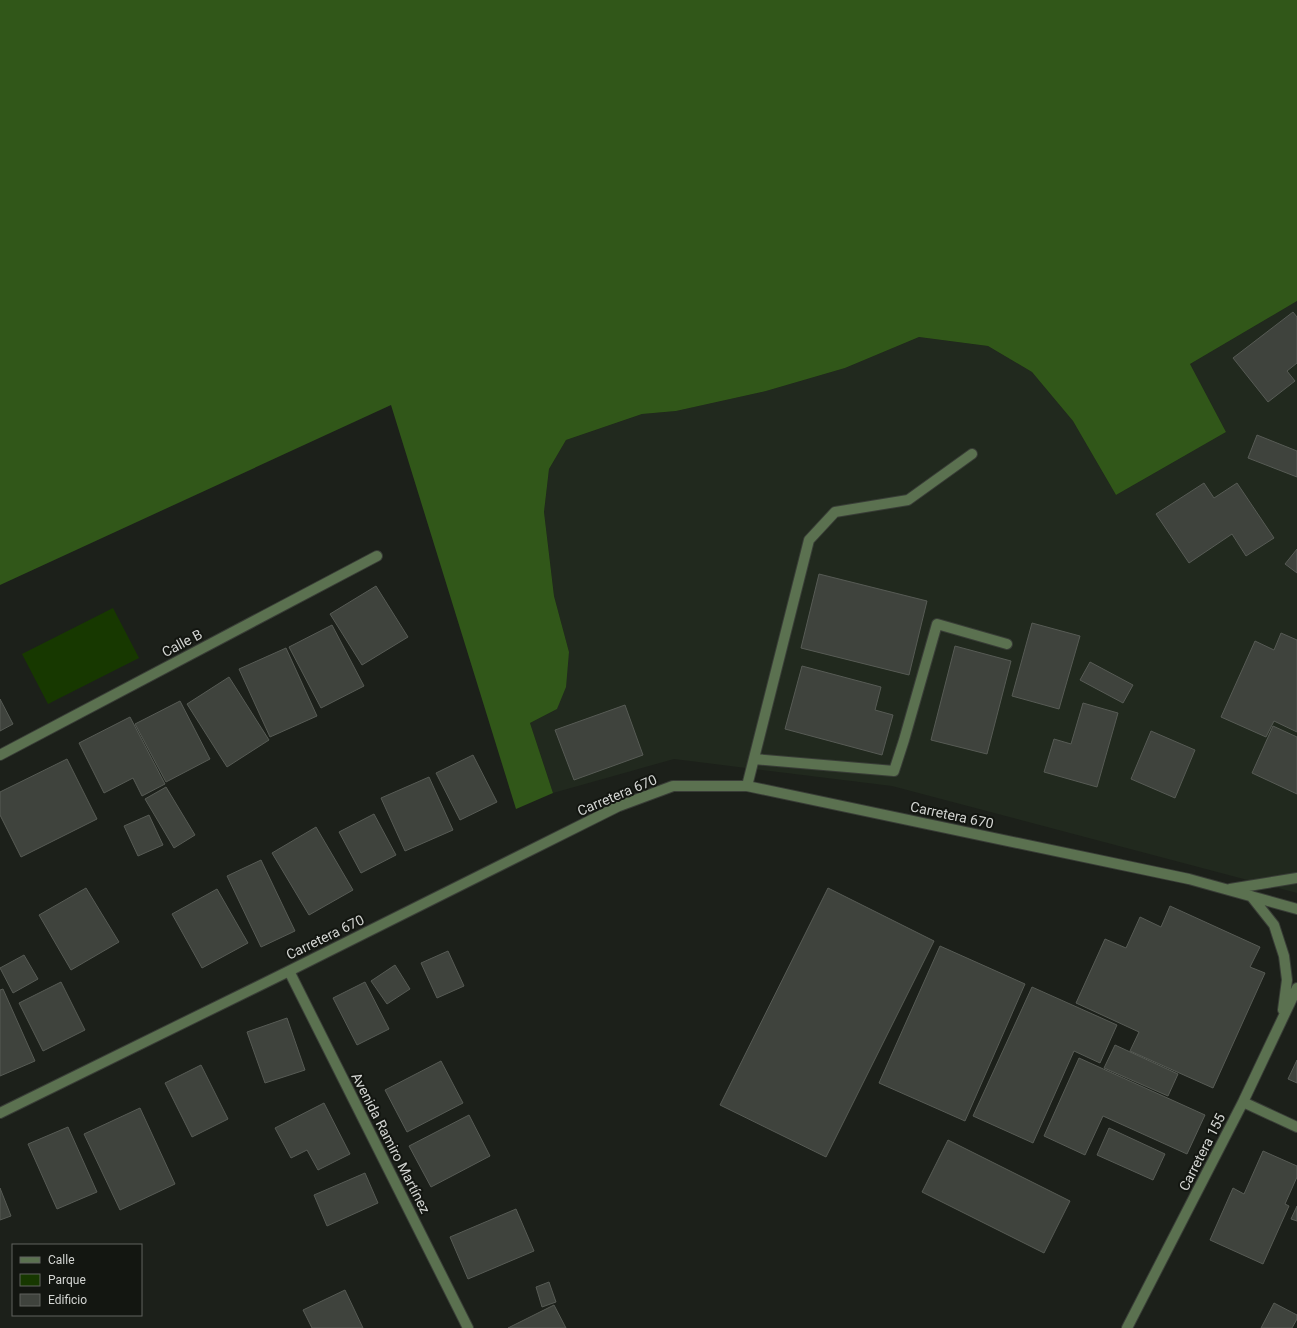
<svg xmlns="http://www.w3.org/2000/svg" width="1297" height="1328" viewBox="0 0 1297 1328" font-family="Roboto,sans-serif">
  <style>
    .built { fill: #21291e }
    .green { fill: #173800 }
    .forest { fill: #315719 }
    .building { fill: #3f433d; stroke: #575b55 }
    .lines { fill: none; stroke-linecap: round; stroke-linejoin: round }
    .minor-casing { stroke: #393d37; stroke-width: 12 }
    .minor { stroke: #5b7150; stroke-width: 10 }
    .labels { text-anchor: middle; dominant-baseline: central; stroke-width: 4; stroke-linejoin: round; paint-order: stroke }
    .street-label { font-size: 14px; fill: #d3d5d2; stroke: #131611 }
  </style>
  <rect width="100%" height="100%" fill="#1c201a"/>
  <path class="built" d="M 1297,301 L 1297,893 L 892,786 L 674,759 L 553,793 L 530,723 L 557,709 L 569,652 L 554,596 L 544,512 L 549,469 L 566,440 L 642,414 L 676,411 L 766,391 L 845,368 L 919,337 L 988,346 L 1032,372 L 1073,421 L 1116,495 L 1226,432 L 1190,364 Z"/>
  <path class="green" d="M 113,608 L 139,658 L 48,704 L 22,654 Z"/>
  <path class="forest" d="M 0,0 L 1297,0 L 1297,301 L 1190,364 L 1226,432 L 1116,495 L 1073,421 L 1032,372 L 988,346 L 919,337 L 845,368 L 766,391 L 676,411 L 642,414 L 566,440 L 549,469 L 544,512 L 554,596 L 569,652 L 566,687 L 557,709 L 530,723 L 553,793 L 516,809 L 391,405 L 0,585 Z"/>
  <path class="building" d="M 1293,312 L 1297,317 L 1297,363 L 1287,371 L 1295,381 L 1268,402 L 1233,358 Z
    M 1257,435 L 1297,451 L 1297,477 L 1248,458 Z
    M 1204,483 L 1214,498 L 1237,483 L 1274,538 L 1246,556 L 1232,534 L 1189,563 L 1156,514 Z
    M 1297,549 L 1297,573 L 1285,564 Z
    M 819,574 L 927,601 L 909,675 L 801,648 Z
    M 376,586 L 408,637 L 362,665 L 330,614 Z
    M 1032,623 L 1080,636 L 1059,709 L 1012,696 Z
    M 332,625 L 364,686 L 321,708 L 289,647 Z
    M 1281,633 L 1297,640 L 1297,732 L 1274,721 L 1266,737 L 1221,717 L 1255,641 L 1274,650 Z
    M 955,646 L 1011,661 L 987,754 L 931,740 Z
    M 286,648 L 317,716 L 270,737 L 239,669 Z
    M 1090,662 L 1133,685 L 1123,703 L 1080,680 Z
    M 802,666 L 881,687 L 875,710 L 893,715 L 882,755 L 785,729 Z
    M 229,677 L 269,740 L 227,767 L 187,704 Z
    M 0,699 L 13,724 L 0,731 Z
    M 180,701 L 210,759 L 166,782 L 135,724 Z
    M 1083,703 L 1118,713 L 1097,787 L 1044,772 L 1054,739 L 1071,744 Z
    M 625,705 L 643,755 L 574,780 L 555,730 Z
    M 130,717 L 165,784 L 142,796 L 133,778 L 104,793 L 79,743 Z
    M 1273,726 L 1297,737 L 1297,794 L 1252,773 Z
    M 1151,731 L 1195,750 L 1175,798 L 1131,779 Z
    M 473,755 L 497,802 L 460,820 L 436,773 Z
    M 67,759 L 97,819 L 21,857 L 0,815 L 0,792 Z
    M 429,777 L 453,830 L 405,851 L 381,798 Z
    M 166,787 L 195,835 L 174,848 L 145,799 Z
    M 374,814 L 396,855 L 361,873 L 339,832 Z
    M 149,815 L 163,845 L 138,856 L 124,826 Z
    M 316,827 L 353,890 L 309,915 L 272,853 Z
    M 261,860 L 295,931 L 261,947 L 227,876 Z
    M 86,888 L 119,942 L 71,970 L 39,915 Z
    M 828,888 L 934,941 L 826,1157 L 720,1105 Z
    M 217,889 L 248,943 L 202,968 L 172,914 Z
    M 1170,906 L 1260,947 L 1250,967 L 1265,973 L 1213,1088 L 1130,1051 L 1139,1032 L 1076,1003 L 1105,939 L 1126,948 L 1140,917 L 1161,927 Z
    M 940,946 L 1025,984 L 965,1121 L 879,1083 Z
    M 448,951 L 464,986 L 437,998 L 421,963 Z
    M 24,955 L 38,979 L 13,993 L 0,968 Z
    M 395,965 L 410,989 L 387,1004 L 371,981 Z
    M 61,982 L 85,1030 L 43,1051 L 19,1003 Z
    M 365,982 L 389,1029 L 357,1045 L 333,998 Z
    M 1032,987 L 1117,1025 L 1100,1063 L 1074,1051 L 1033,1143 L 973,1116 Z
    M 3,989 L 35,1061 L 0,1076 L 0,990 Z
    M 287,1018 L 305,1070 L 265,1083 L 247,1032 Z
    M 1115,1045 L 1178,1074 L 1168,1096 L 1104,1068 Z
    M 1079,1058 L 1205,1115 L 1187,1154 L 1103,1116 L 1085,1155 L 1044,1136 Z
    M 1297,1060 L 1297,1083 L 1288,1079 Z
    M 441,1061 L 463,1103 L 407,1132 L 385,1090 Z
    M 201,1065 L 228,1119 L 192,1137 L 165,1083 Z
    M 324,1103 L 350,1154 L 318,1170 L 307,1150 L 291,1158 L 275,1128 Z
    M 140,1108 L 175,1184 L 120,1210 L 84,1134 Z
    M 469,1115 L 490,1156 L 431,1187 L 409,1146 Z
    M 68,1127 L 97,1192 L 57,1209 L 28,1144 Z
    M 1109,1128 L 1165,1154 L 1153,1180 L 1097,1155 Z
    M 948,1140 L 1070,1201 L 1044,1253 L 922,1192 Z
    M 1263,1151 L 1297,1166 L 1297,1177 L 1285,1204 L 1289,1206 L 1263,1264 L 1210,1240 L 1233,1188 L 1244,1194 Z
    M 365,1173 L 378,1203 L 327,1226 L 314,1195 Z
    M 0,1188 L 11,1216 L 0,1220 Z
    M 1297,1206 L 1297,1221 L 1291,1219 Z
    M 516,1209 L 534,1251 L 468,1279 L 450,1237 Z
    M 549,1282 L 556,1302 L 542,1307 L 536,1287 Z
    M 345,1290 L 363,1328 L 312,1328 L 303,1310 Z
    M 1274,1303 L 1297,1315 L 1297,1319 L 1292,1328 L 1261,1328 Z
    M 554,1305 L 566,1328 L 508,1328 Z"/>
  <g class="lines">
    <g class="minor-casing">
      <path id="minor" d="M 0,755 L 377,556
        M 754,759 L 894,771 L 904,740 L 937,624 L 1007,644
        M 747,786 L 809,540 L 835,512 L 908,500 L 972,454
        M 1230,889 L 1297,878
        M 1251,896 L 1274,925 L 1284,956 L 1287,980 L 1283,1010
        M 289,971 L 468,1328
        M 1243,1102 L 1297,1127
        M 0,1113 L 289,971 L 619,806 L 673,786 L 747,786 L 1189,879 L 1297,909
        M 1127,1328 L 1243,1102 L 1297,988"/>
    </g>
    <use href="#minor" class="minor"/>
  </g>
  <g class="labels">
    <g class="street-label">
      <text transform="translate(182 643) rotate(-28)">Calle B</text>
      <text transform="translate(617 795) rotate(-23)">Carretera 670</text>
      <text transform="translate(952 815) rotate(12)">Carretera 670</text>
      <text transform="translate(325 937) rotate(-26)">Carretera 670</text>
      <text transform="translate(391 1143) rotate(63)">Avenida Ramiro Martínez</text>
      <text transform="translate(1202 1152) rotate(-63)">Carretera 155</text>
    </g>
  </g>
  <rect x="12" y="1244" width="130" height="72" fill="#131611" stroke="#60625e"/>
  <rect x="20" y="1257" width="20" height="6" fill="#5b7150" stroke="#60625e"/>
  <text x="48" y="1264" font-size="12" fill="#d3d5d2">Calle</text>
  <rect x="20" y="1274" width="20" height="12" fill="#173800" stroke="#60625e"/>
  <text x="48" y="1284" font-size="12" fill="#d3d5d2">Parque</text>
  <rect x="20" y="1294" width="20" height="12" fill="#3f433d" stroke="#60625e"/>
  <text x="48" y="1304" font-size="12" fill="#d3d5d2">Edificio</text>
</svg>
